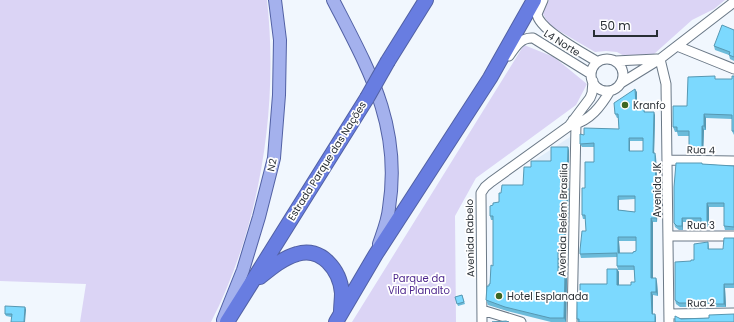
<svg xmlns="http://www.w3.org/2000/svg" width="734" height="322" viewBox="0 0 734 322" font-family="Poppins,sans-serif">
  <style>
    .built { fill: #e0edfa }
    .green { fill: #dbd4f5 }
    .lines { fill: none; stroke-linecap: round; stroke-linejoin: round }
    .minor-casing { stroke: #6b7987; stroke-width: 11 }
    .major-casing { stroke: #5261a4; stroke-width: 14 }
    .highway-casing { stroke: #5261a4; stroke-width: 16 }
    .minor { stroke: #fff; stroke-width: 9 }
    .major { stroke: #a4b1ed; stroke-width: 12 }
    .highway { stroke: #687de1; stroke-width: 14 }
    .highway-bridge-casing { stroke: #5261a4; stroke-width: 16; stroke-linecap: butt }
    .highway-bridge { stroke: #687de1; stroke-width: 14 }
    .wall { fill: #6bbbda; fill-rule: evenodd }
    .shaded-wall { fill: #5798b2 }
    .building { fill: #7cd9fe; stroke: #5798b2; fill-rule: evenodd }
    .poi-dot { fill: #3d6622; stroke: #fff; stroke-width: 1.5 }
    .labels { text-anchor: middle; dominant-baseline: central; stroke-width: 3.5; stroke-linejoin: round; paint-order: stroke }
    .street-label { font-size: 10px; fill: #282e34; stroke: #fff }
    .poi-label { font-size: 10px; fill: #282e34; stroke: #fff; text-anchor: start }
    .park-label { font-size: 10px; fill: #4e278d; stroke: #fff }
  </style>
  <rect width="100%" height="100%" fill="#f1f7fe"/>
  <path class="built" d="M 570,137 L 569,163 L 532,162 Z"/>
  <path class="green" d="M 0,0 L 267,0 C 279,106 260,227 211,322 L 80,322 L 86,284 L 0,281 Z
    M 549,0 L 725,0 L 714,9 L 692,20 L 654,54 L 635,57 L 626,57 L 617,52 L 606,51 L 595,52 L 549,25 L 542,12 Z
    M 524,45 L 554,57 L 587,84 L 576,105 L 476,178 L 455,216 L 456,322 L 352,322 Z"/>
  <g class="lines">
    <g class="minor-casing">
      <path id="minor" d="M 543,0 L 537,14 C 539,30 583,53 598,62
        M 677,46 L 734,69
        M 509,56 C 515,47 521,37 533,38 L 591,74
        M 660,59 L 666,84 L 669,322
        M591 75a16 16 0 1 1 32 0a16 16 0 1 1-32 0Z
        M 615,61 L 657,59
        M 621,83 L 660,59 L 734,2
        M 572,125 C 590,121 601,106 610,91
        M 668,160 L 734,161
        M 668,236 L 734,236
        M 482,310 L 521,322
        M 669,314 L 734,313
        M 482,322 L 481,193 L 485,187 L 491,182 L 569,126 L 590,98 L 592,93 L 593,81
        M 572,322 L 576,124 L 573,120"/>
    </g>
    <g class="major-casing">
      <path id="major" d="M 333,0 C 369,70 402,126 389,208 C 388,220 383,232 379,244
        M 223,320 L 243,270 L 259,217 L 274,158 L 279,95 L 280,40 L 275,0"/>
    </g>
    <g class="highway-casing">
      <path id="highway" d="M 388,61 L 426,0
        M 260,277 C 271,268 283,258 297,254 C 321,246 340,270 342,293 C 342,299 341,306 341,312
        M 227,322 L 367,98
        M 336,322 L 376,254 L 490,78 L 534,0"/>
    </g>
    <use href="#minor" class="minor"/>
    <use href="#major" class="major"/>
    <use href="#highway" class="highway"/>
    <g class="highway-bridge-casing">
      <path id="highway-bridge" d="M 367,98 L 388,61"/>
    </g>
    <use href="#highway-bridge" class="highway-bridge"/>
  </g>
  <path class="wall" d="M 734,30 L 734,61 L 730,59 L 729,55 L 715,50 L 714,46 Z
    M 734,76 L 734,135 L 732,131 L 732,119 L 706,118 L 706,130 L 704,130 L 703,155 L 690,154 L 689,150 L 689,136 L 678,136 L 677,132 L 675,132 L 673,127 L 687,106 L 716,79 L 732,79 Z
    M 637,92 L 637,105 L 644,105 L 645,108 L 645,112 L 655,115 L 654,153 L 656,157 L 658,197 L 657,222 L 653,222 L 653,278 L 656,278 L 657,282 L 658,296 L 653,295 L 653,314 L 655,314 L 656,318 L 656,322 L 578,322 L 577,319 L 580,299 L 607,284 L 617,269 L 619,272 L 619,285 L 631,285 L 635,282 L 634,270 L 618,270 L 617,266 L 617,257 L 581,258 L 580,254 L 586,231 L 586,219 L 583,219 L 582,215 L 585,188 L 594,162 L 594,147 L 582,147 L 580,144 L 584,135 L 619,129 L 618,118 L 617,118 L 615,114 ZM 630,141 L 643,141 L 643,151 L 630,151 ZM 635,199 L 635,212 L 619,210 L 619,200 ZM 619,241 L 636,241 L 636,251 L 633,253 L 620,253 Z
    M 568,147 L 569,151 L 568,226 L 566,226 L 566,255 L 560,255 L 560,274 L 565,274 L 567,279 L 566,322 L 551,322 L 507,311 L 488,305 L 486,300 L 489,286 L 490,284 L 493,266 L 493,220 L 491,220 L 490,216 L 493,205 L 499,202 L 501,193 L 523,185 Z
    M 702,164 L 734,166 L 734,230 L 725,230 L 724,226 L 724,207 L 709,207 L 709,227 L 702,227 L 701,222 L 683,222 L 683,230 L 679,230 L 675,227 L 674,223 Z
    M 734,238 L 734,288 L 725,288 L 726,307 L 711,307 L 710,304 L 692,304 L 692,307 L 680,307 L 676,304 L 675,300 L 691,261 L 694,260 L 708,242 L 709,246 L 709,249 L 723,249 Z
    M 462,295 L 465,304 L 458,306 L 455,297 Z
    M 25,307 L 26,310 L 11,317 L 6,316 L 5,314 Z"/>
  <path class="shaded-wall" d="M 635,89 L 637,92 L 637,108 L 636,105 Z
    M 654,112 L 655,115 L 654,157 L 653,153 Z
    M 704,114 L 706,118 L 706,130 L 704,126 Z
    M 702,126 L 704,130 L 703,155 L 702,150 Z
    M 629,138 L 630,141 L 630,154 L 629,151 Z
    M 568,147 L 569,151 L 568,226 L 566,221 Z
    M 655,153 L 656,157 L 658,197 L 657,222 L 656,218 Z
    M 618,196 L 619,200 L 619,214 L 618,210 Z
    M 707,203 L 709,207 L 709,227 L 707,224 Z
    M 651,218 L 653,222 L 653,282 L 651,278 Z
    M 682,218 L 683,222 L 683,230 L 682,226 Z
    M 565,221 L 566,226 L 566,255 L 564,251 Z
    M 618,237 L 619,241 L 620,256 L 618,253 Z
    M 558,251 L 560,255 L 560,279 L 558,274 Z
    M 617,269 L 619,272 L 619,288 L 617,285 Z
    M 565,274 L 567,279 L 566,322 L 564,318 Z
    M 656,278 L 657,282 L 658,296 L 656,292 Z
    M 724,284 L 725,288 L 726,307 L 724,304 Z
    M 651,292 L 653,295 L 653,317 L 652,314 Z
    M 25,307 L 26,310 L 25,322 L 24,322 Z
    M 655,314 L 656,318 L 656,322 L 655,322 Z"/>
  <path class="building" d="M 722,25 L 734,30 L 734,57 L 729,55 L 730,52 L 714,46 Z
    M 715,76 L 715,79 L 732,79 L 732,76 L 734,76 L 734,131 L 732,131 L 732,115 L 704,114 L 704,126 L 702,126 L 702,150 L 689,150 L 689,131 L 677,131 L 677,127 L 673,127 L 673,106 L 687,106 L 688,77 Z
    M 635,89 L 636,105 L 644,105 L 644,112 L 654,112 L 653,153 L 655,153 L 656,194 L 656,218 L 651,218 L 651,278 L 656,278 L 656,292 L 651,292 L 652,314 L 655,314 L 655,322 L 579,322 L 579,319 L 577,319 L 577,299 L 580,299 L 580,284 L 607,284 L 607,269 L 617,269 L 617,285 L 631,285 L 631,282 L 635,282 L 634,266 L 617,266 L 617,253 L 580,254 L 580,250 L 582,231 L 586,231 L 585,215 L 582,215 L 582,188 L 585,188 L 585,162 L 594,162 L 594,143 L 580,144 L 580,134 L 584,135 L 584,128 L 619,129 L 618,114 L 615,114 L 614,103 ZM 629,138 L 643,138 L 643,151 L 629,151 ZM 618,196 L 635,196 L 635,212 L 618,210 ZM 618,237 L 636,237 L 636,251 L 633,252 L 633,253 L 618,253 Z
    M 551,147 L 568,147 L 566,221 L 565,221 L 564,251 L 558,251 L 558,274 L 565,274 L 564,318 L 550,318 L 505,307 L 486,300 L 487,286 L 489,286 L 489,284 L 490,284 L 491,265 L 493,266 L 493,216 L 490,216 L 490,206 L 493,205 L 493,203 L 499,202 L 499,193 L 501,193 L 502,185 L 523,185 L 524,167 L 531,167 L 531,161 L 551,161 Z
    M 676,163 L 702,163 L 702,164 L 734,166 L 734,227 L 724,226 L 724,203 L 707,203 L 707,224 L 701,224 L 701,218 L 682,218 L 682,226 L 677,226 L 674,223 L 674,187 Z
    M 724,238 L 734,238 L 734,284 L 724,284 L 724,304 L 710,304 L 709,301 L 690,301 L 691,303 L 679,303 L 675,300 L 675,262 L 691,261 L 691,260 L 694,260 L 694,244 L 708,242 L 708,249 L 723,249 Z
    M 462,295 L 464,302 L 457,304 L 455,297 Z
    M 5,306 L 25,307 L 24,322 L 11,322 L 12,314 L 5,314 Z
    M 734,314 L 734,322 L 675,322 L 675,316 L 681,319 L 709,318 L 709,315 Z
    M 506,321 L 509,322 L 492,322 Z"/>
  <g class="poi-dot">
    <circle cx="625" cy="105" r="4"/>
    <circle cx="499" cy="296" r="4"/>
  </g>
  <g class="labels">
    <g class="street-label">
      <text transform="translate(562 43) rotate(32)">L4 Norte</text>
      <text transform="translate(701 150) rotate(1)">Rua 4</text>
      <text transform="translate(327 161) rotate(-58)">Estrada Parque das Nações</text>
      <text transform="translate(272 165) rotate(-78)">N2</text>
      <text transform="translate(657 190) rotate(-90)">Avenida JK</text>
      <text transform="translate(563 220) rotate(-89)">Avenida Belém Brasília</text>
      <text x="701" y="225">Rua 3</text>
      <text transform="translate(470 238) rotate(-91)">Avenida Rabelo</text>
      <text transform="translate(701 303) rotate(-1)">Rua 2</text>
    </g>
    <g class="poi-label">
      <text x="633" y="105">Kranfo</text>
      <text x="507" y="296">Hotel Esplanada</text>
    </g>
    <g class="park-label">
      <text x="419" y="278">Parque da<tspan x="419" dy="12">Vila Planalto</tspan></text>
    </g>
  </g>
  <path d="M594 30v6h63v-6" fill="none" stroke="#282e34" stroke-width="2"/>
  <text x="600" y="30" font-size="12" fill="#282e34" stroke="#ffffff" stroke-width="3" paint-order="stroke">50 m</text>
</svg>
